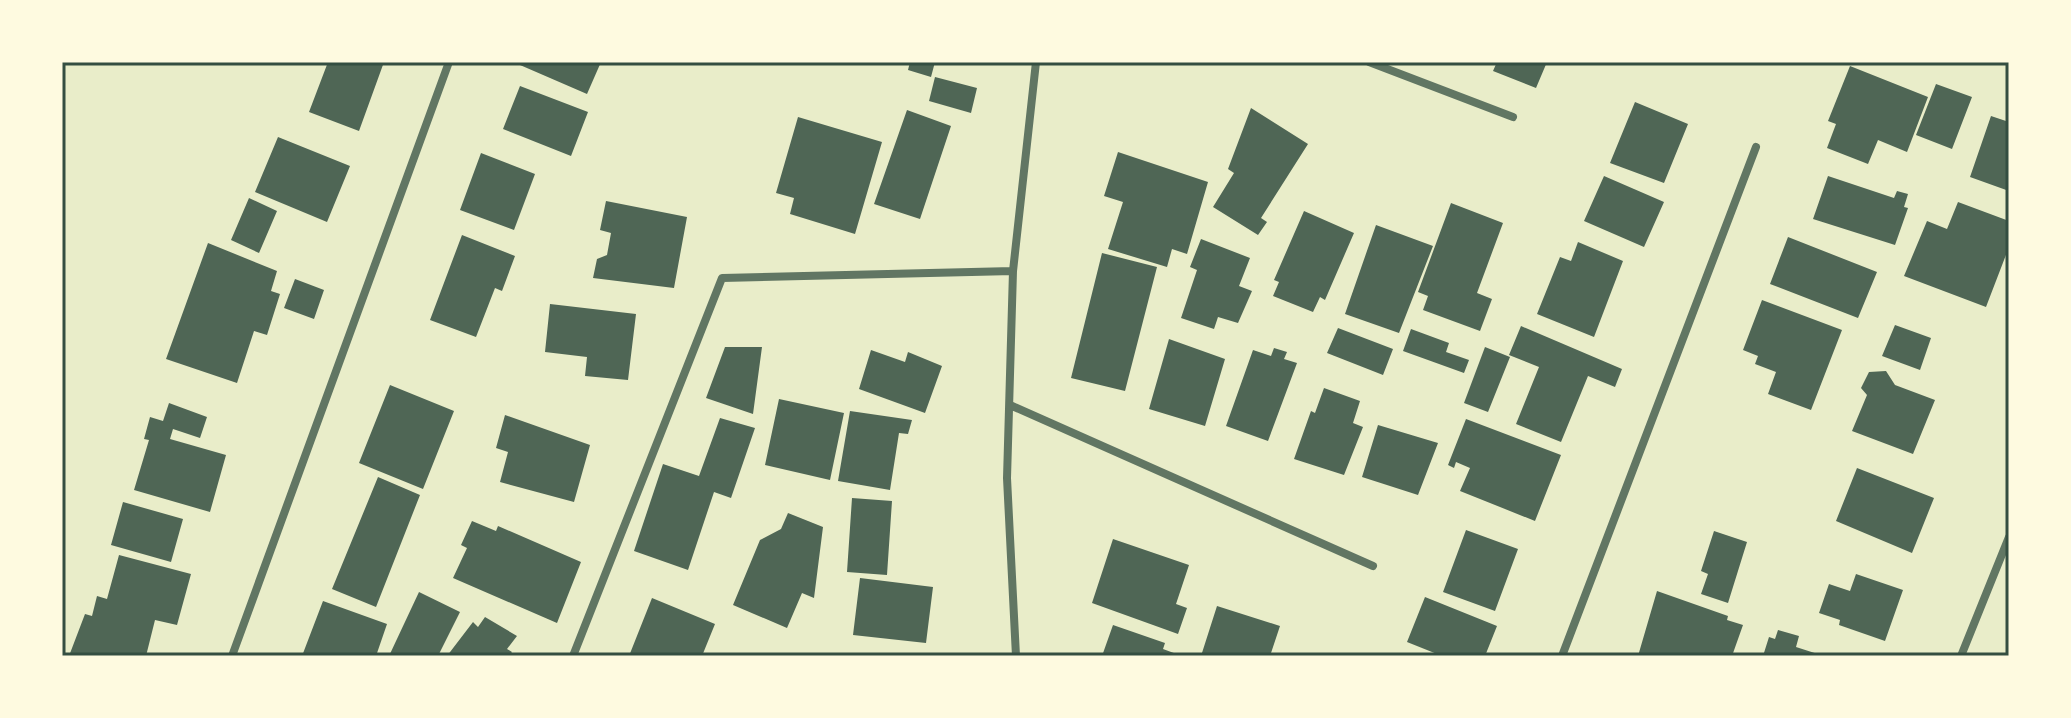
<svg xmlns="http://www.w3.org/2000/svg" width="2071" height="718" viewBox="0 0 2071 718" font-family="'Space Grotesk',sans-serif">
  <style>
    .building { fill: #4f6655 }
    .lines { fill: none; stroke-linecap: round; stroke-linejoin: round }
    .minor { stroke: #617663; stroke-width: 8 }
    .neatline { fill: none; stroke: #344e41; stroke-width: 3 }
  </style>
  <rect width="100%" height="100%" fill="#e9edc9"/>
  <path class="building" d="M 328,62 L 384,62 L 359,131 L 309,112 Z
    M 521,62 L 601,62 L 587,94 L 520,65 Z
    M 910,62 L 935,62 L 931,77 L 908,70 Z
    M 1497,62 L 1547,62 L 1536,88 L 1493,71 Z
    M 1850,66 L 1928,97 L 1907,152 L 1878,140 L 1868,164 L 1827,148 L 1836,124 L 1828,121 Z
    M 935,77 L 977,88 L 971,113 L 929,101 Z
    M 1936,84 L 1972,97 L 1952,149 L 1916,135 Z
    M 520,86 L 588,112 L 571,156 L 503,129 Z
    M 1635,102 L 1688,124 L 1664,183 L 1610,163 Z
    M 1251,108 L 1308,144 L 1261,218 L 1267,222 L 1258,235 L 1213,207 L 1234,173 L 1228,169 Z
    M 907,110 L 951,126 L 920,219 L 874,204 Z
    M 1991,116 L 2009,122 L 2009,191 L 1970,177 Z
    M 798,117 L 882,142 L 855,234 L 790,214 L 794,198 L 776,193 Z
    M 278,137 L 350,166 L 327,222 L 255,192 Z
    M 1118,152 L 1208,182 L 1187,254 L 1172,249 L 1167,267 L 1108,249 L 1123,202 L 1104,196 Z
    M 481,153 L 535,174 L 514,230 L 460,210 Z
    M 1604,176 L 1664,202 L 1644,247 L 1584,221 Z
    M 1828,176 L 1894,198 L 1897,191 L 1908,194 L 1904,207 L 1908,208 L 1895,245 L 1813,219 Z
    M 249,198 L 277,211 L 259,253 L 231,240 Z
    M 606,201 L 687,217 L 674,288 L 593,278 L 597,259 L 607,255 L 611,233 L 600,230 Z
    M 1958,202 L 2009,221 L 2009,247 L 1986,307 L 1904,276 L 1927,221 L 1947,229 Z
    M 1451,203 L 1503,223 L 1477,293 L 1492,299 L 1480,331 L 1423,310 L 1428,296 L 1418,292 Z
    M 1304,211 L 1354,233 L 1325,300 L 1320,297 L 1313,312 L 1273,296 L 1279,282 L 1274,280 Z
    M 1376,225 L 1433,246 L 1399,333 L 1345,314 Z
    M 462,235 L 515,256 L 502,291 L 495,288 L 476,337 L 430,320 Z
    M 1788,237 L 1877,272 L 1858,318 L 1770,284 Z
    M 1201,239 L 1250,258 L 1239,286 L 1252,291 L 1238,323 L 1218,317 L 1214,329 L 1181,318 L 1197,270 L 1190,267 Z
    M 1578,242 L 1623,261 L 1594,337 L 1537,314 L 1560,257 L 1571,261 Z
    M 208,243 L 277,271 L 271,291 L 280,294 L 267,335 L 254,331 L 237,383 L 166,359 Z
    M 1102,253 L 1157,267 L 1125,391 L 1071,378 Z
    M 295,279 L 324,290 L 314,319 L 284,308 Z
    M 1762,300 L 1842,330 L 1811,410 L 1768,394 L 1776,372 L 1755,364 L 1758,356 L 1743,350 Z
    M 550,304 L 636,314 L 628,380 L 585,376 L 587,357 L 545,352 Z
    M 1895,325 L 1931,338 L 1920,370 L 1882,356 Z
    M 1521,326 L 1622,369 L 1615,387 L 1588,376 L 1561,442 L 1516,424 L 1539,367 L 1509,355 Z
    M 1338,328 L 1393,349 L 1383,375 L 1327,353 Z
    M 1411,329 L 1449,343 L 1446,352 L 1469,360 L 1464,373 L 1403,351 Z
    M 1169,339 L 1225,359 L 1205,426 L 1149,409 Z
    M 725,347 L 762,347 L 753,414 L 706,398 Z
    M 1485,347 L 1510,357 L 1488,412 L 1464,403 Z
    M 1274,348 L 1287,352 L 1284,359 L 1297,363 L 1268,441 L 1226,426 L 1253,350 L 1271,356 Z
    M 871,350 L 905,362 L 908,352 L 942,366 L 925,413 L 859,389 Z
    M 1886,371 L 1895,385 L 1935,400 L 1913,454 L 1852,431 L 1867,395 L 1861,388 L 1869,372 Z
    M 390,385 L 454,411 L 423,489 L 359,463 Z
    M 1324,388 L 1360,401 L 1353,423 L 1363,427 L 1344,475 L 1294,459 L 1311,411 L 1315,413 Z
    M 779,399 L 844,413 L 830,480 L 765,465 Z
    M 169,403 L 207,417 L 200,438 L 173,429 L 170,439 L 226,455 L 210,512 L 134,490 L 149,440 L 144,439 L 150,417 L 163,421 Z
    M 850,411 L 912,420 L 908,434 L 899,433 L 890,490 L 838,481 Z
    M 505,415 L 590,445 L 574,502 L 500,482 L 508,452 L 496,448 Z
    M 720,418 L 755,428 L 731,498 L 714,492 L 688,570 L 634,551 L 663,464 L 699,476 Z
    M 1466,419 L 1561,455 L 1535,521 L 1460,491 L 1470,468 L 1456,462 L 1454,468 L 1448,465 Z
    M 1378,425 L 1438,443 L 1418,495 L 1362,477 Z
    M 1857,468 L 1934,498 L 1912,553 L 1836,521 Z
    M 378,477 L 420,495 L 376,607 L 332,589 Z
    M 852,498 L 892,501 L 887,575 L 847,572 Z
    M 123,502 L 183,519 L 171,562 L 111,545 Z
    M 788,513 L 823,527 L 814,598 L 802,593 L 787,628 L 733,605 L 760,540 L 781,529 Z
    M 472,521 L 496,531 L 498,526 L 581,562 L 557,623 L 453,578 L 467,548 L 461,545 Z
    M 1466,530 L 1518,549 L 1495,611 L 1443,592 Z
    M 1714,531 L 1747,542 L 1728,603 L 1701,594 L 1708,574 L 1701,571 Z
    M 1113,539 L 1189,565 L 1176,604 L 1187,608 L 1178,634 L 1092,603 Z
    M 119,555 L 191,574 L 177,625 L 155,620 L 146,656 L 69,656 L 85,614 L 92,616 L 97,596 L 107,599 Z
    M 1856,574 L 1903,590 L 1885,641 L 1839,625 L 1840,620 L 1819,613 L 1829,584 L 1850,591 Z
    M 860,578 L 933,587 L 926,643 L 853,635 Z
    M 1657,591 L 1728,616 L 1727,620 L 1743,625 L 1732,656 L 1638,656 Z
    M 419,592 L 460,612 L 438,656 L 389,656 Z
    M 1425,597 L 1497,626 L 1485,656 L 1442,656 L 1407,642 Z
    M 652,598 L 715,624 L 702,656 L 629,656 Z
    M 323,601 L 387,624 L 376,656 L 302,656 Z
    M 1217,606 L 1280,626 L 1270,656 L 1201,656 Z
    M 485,617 L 517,636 L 507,649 L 512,652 L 509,656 L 447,656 L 473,622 L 478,627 Z
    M 1113,625 L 1165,643 L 1163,649 L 1182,656 L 1102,656 Z
    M 1778,630 L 1799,636 L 1796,647 L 1824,656 L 1763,656 L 1769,637 L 1775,639 Z"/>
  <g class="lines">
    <path class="minor" d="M 1369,62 L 1513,117
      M 1010,405 L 1373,566
      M 232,656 L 449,62
      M 573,656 L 722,278 L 1013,271
      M 1016,656 L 1007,478 L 1013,271 L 1036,62
      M 1562,656 L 1756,147
      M 1961,656 L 2009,537"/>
  </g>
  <rect width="2071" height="718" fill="none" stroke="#fefae0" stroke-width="128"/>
  <rect x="64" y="64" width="1943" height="590" class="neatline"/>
</svg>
